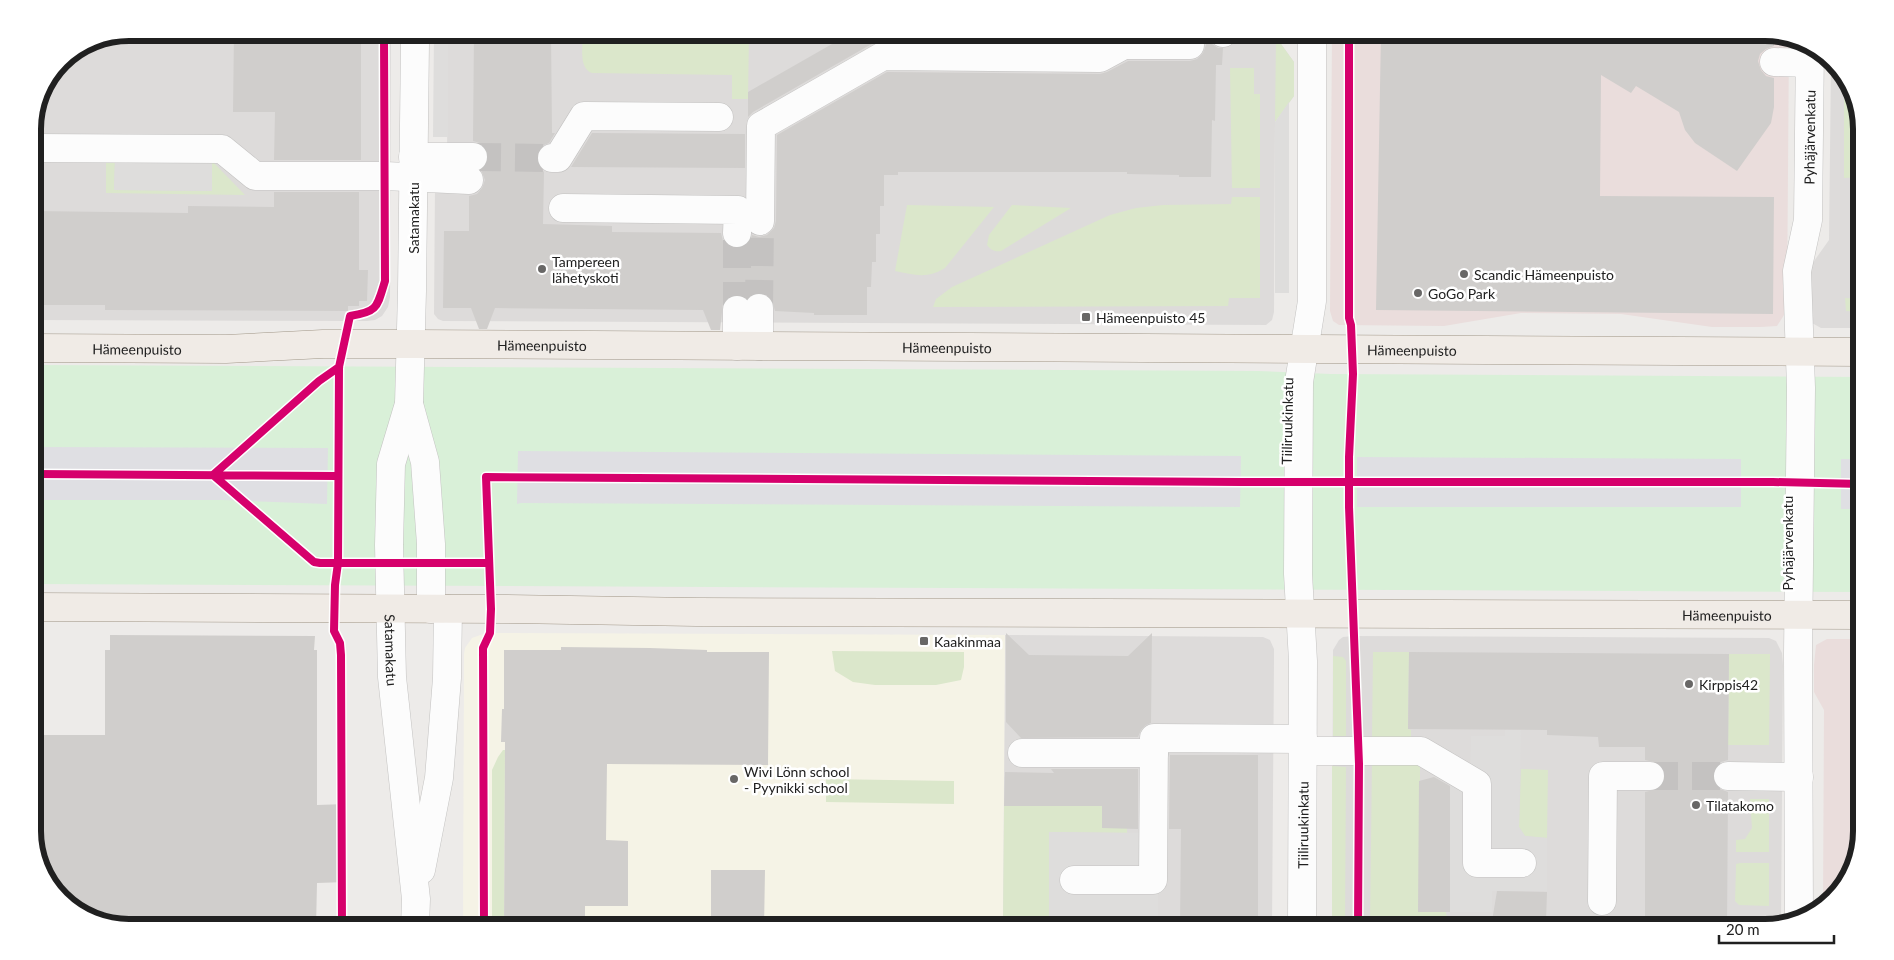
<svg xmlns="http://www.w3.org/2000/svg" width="1894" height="960" viewBox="0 0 1894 960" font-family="Lato,sans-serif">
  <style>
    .residential { fill: #dddbda }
    .commercial { fill: #eadddc }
    .education { fill: #f5f3e6 }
    .grass { fill: #dbe7cb }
    .park { fill: #d9f0d8 }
    .parking { fill: #dedddc }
    .plaza { fill: #dfdfe3 }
    .building { fill: #d0cecc }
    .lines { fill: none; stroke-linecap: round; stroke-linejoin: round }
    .minor-tunnel { stroke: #c4c2c1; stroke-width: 28; stroke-dasharray: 28 14; stroke-linecap: butt }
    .minor-casing { stroke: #c3c2c1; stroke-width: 29 }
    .major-casing { stroke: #a19788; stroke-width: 29 }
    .minor { stroke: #fcfcfc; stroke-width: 28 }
    .major { stroke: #f0ebe6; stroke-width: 28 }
    .cycleway-casing { stroke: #fff; stroke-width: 11 }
    .cycleway { stroke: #d6006c; stroke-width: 8 }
    .poi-dot { fill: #686766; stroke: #fff; stroke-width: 2 }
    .labels { text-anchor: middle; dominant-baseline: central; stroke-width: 5; stroke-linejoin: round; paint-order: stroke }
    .street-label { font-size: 14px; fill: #202020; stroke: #fff }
    .poi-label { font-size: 14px; fill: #202020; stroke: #fff; text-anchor: start }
    .rim { fill: none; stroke: #202020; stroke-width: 6 }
  </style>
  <rect width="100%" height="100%" fill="#edebe9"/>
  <path class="residential" d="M 129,32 L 391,33 L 390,297 L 388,307 L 382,316 L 375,320 L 367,321 L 33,320 L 33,123 L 61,61 L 92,40 Z
    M 1276,32 L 1276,37 L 1294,62 L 1294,96 L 1275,122 L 1274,312 L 1272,320 L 1266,325 L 443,321 L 438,319 L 434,314 L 435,186 L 447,157 L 448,33 Z
    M 1831,63 L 1845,76 L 1861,123 L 1861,328 L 1821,328 L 1812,323 L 1807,271 L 1829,240 Z
    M 1005,635 L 1263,637 L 1270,640 L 1274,649 L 1274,661 L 1272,927 L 1003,927 Z
    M 1354,636 L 1769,638 L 1776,641 L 1782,653 L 1783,665 L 1781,923 L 1765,927 L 1332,927 L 1333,650 L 1339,640 L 1343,637 Z"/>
  <path class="commercial" d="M 1765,32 L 1789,38 L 1787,304 L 1784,315 L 1777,326 L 1761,327 L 1712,327 L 1621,314 L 1521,313 L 1444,326 L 1339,325 L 1333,321 L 1330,311 L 1332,33 Z
    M 1827,639 L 1861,639 L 1861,831 L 1852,873 L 1823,906 L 1824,710 L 1814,692 L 1814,665 L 1816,645 Z"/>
  <path class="education" d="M 486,633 L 1005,635 L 1003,927 L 463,927 L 464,654 L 465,648 L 472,638 Z"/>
  <path class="grass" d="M 583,33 L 749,33 L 748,99 L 732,99 L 732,75 L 592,73 C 578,68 583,45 583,33 Z
    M 1276,37 L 1294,62 L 1294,96 L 1275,122 Z
    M 1230,68 L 1254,68 L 1254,94 L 1260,94 L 1260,188 L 1232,188 Z
    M 1844,74 L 1861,123 L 1861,177 L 1844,178 Z
    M 106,159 L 115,159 L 114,190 L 212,191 L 212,161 L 245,195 L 106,193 Z
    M 1232,197 L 1260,197 L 1260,298 L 1229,298 L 1228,306 L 933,307 L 936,299 L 952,287 L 1110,215 L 1136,208 L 1163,205 L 1231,204 Z
    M 907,205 L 994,207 L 945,268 C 928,279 914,275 895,271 Z
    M 1012,205 L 1071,208 L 1001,251 C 994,252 991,250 987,245 L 989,235 Z
    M 1845,298 L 1861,299 L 1861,312 L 1846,311 Z
    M 832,651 L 964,652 L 964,667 L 961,680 L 936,685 L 875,685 L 853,682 L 835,671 Z
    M 1373,652 L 1409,652 L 1408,729 L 1411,730 L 1411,737 L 1372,737 Z
    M 1729,654 L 1770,654 L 1769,745 L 1728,745 Z
    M 1333,656 L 1343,657 L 1346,661 L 1346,736 L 1333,736 Z
    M 503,750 L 505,750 L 504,927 L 492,927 L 492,770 L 498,757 Z
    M 1372,761 L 1420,761 L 1420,781 L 1447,918 L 1546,921 L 1547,927 L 1370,927 Z
    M 1332,766 L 1346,767 L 1345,927 L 1332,927 Z
    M 1521,769 L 1548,770 L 1547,838 L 1525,836 L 1519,827 Z
    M 826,779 L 954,781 L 954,804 L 826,802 Z
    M 1750,799 L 1769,799 L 1769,852 L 1736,852 L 1736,840 L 1745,839 L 1752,828 Z
    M 1004,806 L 1102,806 L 1102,828 L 1127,828 L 1127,833 L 1049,832 L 1049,927 L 1003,927 Z
    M 1740,863 L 1769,863 L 1769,906 L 1739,905 L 1735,901 L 1736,868 L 1736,864 Z"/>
  <path class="park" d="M 33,365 L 1258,371 L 1331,374 L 1861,377 L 1861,592 L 33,584 Z"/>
  <path class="parking" d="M 434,33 L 448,33 L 448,137 L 433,137 Z
    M 1289,102 L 1289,293 L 1275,293 L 1275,122 Z
    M 115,159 L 212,161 L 212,191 L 114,190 Z
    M 1505,730 L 1521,730 L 1519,827 L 1525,836 L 1547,838 L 1547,891 L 1492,891 L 1492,912 L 1450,912 L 1450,782 L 1470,782 L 1471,736 L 1505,736 Z
    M 1049,832 L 1158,833 L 1158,927 L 1049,927 Z"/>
  <path class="plaza" d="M 33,447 L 328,448 L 327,504 L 222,500 L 33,500 Z
    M 518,451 L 1241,456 L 1240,507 L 521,503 L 517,504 Z
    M 1357,457 L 1741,459 L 1741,507 L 1357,507 Z
    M 1841,459 L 1861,459 L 1861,509 L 1841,509 Z"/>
  <path class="building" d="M 234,32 L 361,32 L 361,160 L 274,160 L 275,112 L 233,112 Z
    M 474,32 L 545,32 L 545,34 L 551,34 L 552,133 L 555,133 L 549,143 L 544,145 L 539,150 L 536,158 L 538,165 L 544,172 L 543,224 L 612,226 L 612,232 L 721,233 L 723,241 L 729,246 L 736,249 L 744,247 L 750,242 L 752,235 L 759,237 L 767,235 L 774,228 L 776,221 L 777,135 L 887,72 L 1100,74 L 1107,72 L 1128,61 L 1190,61 L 1197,59 L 1203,53 L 1206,45 L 1204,38 L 1199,32 L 1208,32 L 1208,38 L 1212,44 L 1218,48 L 1223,48 L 1222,65 L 1216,65 L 1215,121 L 1212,120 L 1211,177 L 1179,177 L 1179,175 L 1127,174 L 1127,172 L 898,172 L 898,175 L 884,175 L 884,206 L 880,206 L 880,234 L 876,234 L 876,262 L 872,262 L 871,287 L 867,287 L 867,315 L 814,315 L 814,313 L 775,311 L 772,300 L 766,294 L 759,292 L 752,294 L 747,299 L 737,294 L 729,297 L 723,303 L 720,330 L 711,330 L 703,310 L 495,308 L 487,329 L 479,329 L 471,308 L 443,308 L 444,231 L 469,231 L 469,196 L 477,194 L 482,188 L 485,180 L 481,170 L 486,165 L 489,157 L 486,149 L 480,143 L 473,141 Z
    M 853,32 L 1114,32 L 1096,42 L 883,40 L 875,42 L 753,112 L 748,117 L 748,92 Z
    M 1381,32 L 1765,32 L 1774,35 L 1774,46 L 1766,49 L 1760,54 L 1758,61 L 1761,70 L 1766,76 L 1774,78 L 1774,107 L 1771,123 L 1737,171 L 1695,143 L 1685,130 L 1679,112 L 1636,86 L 1631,93 L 1601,75 L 1600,196 L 1774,197 L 1773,314 L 1376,310 Z
    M 592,133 L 745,134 L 745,168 L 571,167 Z
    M 274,192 L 359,192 L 359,270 L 368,270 L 367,301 L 359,301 L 359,306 L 348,306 L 348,311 L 105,310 L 105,305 L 33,305 L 33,211 L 188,213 L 188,206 L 274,207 Z
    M 1006,633 L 1029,655 L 1128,656 L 1152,633 L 1151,723 L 1146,725 L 1141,730 L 1138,737 L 1021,738 L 1006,722 Z
    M 110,635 L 315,636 L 314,650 L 317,650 L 317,805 L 346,804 L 346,882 L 317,883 L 316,928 L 129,928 L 105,922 L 105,912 L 81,912 L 49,885 L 33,838 L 33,735 L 105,735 L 105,650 L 110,650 Z
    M 561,647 L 650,648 L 707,650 L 707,652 L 769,652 L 768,765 L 607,764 L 606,840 L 628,841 L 628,906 L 585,906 L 585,928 L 504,928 L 505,742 L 501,742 L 502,709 L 504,709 L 504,650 L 561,650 Z
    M 1409,652 L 1729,654 L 1728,760 L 1721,762 L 1715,768 L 1712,776 L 1714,783 L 1720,789 L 1728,792 L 1727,928 L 1645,928 L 1645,792 L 1658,789 L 1664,783 L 1666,776 L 1664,769 L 1658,763 L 1645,760 L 1645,747 L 1599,747 L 1598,737 L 1547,735 L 1547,730 L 1408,729 Z
    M 1170,755 L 1258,755 L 1258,928 L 1180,928 L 1181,829 L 1169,829 Z
    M 1051,769 L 1138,769 L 1138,829 L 1102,828 L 1102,806 L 1004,806 L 1005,772 L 1054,773 Z
    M 1434,777 L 1450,786 L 1450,912 L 1418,912 L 1419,781 Z
    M 711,870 L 765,870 L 764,928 L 711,928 Z
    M 1497,891 L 1547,892 L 1546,921 L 1492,921 Z"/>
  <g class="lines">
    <path class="minor-tunnel" d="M 473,157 L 552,158
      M 759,308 L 760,221
      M 737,310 L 737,233
      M 1650,776 L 1728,776"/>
    <g class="minor-casing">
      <g id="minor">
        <path id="s1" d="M 413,32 L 415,42 L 412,291 L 409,404 L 391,464 L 389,545 L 392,677 L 416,899 L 415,927"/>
        <path d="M 1223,33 L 1224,32"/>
        <path d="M 1774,62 L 1810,63"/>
        <path d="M 33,148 L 222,149 L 255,176 L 385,176 L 469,180"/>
        <path d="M 413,157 L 473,157"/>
        <path d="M 552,158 L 558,158 L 584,116 L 719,117"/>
        <path d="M 563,208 L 738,210 L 737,233"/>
        <path d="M 760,221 L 761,126 L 883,56 L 1100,58 L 1124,45 L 1190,45"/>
        <path d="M 737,346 L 737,310"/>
        <path d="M 759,346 L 759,308"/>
        <path d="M 409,404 L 425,462 L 431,544 L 431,609"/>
        <path d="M 1303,751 L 1421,751 L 1477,784 L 1477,863 L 1522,863"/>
        <path d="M 1022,753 L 1154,753"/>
        <path d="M 1728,776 L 1799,777"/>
        <path d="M 421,870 L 439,778 L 447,678 L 448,609"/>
        <path d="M 1074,880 L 1153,880 L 1154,738 L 1303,739"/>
        <path d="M 1602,901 L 1603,776 L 1650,776"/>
        <path id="s2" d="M 1799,917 L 1798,653 L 1801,388 L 1797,271 L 1808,220 L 1810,45"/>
        <path id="s3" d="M 1302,927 L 1303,661 L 1298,574 L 1299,382 L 1312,301 L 1312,32"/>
      </g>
    </g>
    <g class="major-casing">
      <g id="major">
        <path id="s4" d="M 33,348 L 226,349 L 323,344 L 411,344 L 1861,352"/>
        <path id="s5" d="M 33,607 L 508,609 L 696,612 L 1861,615"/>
      </g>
    </g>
    <use href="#minor" class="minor"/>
    <use href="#major" class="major"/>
    <g class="cycleway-casing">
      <path id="cycleway" d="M 1349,32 L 1349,318 L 1351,325 L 1353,374 L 1349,457 L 1349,507 L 1359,764 L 1358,927
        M 33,474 L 338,476
        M 213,475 L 314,562 L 320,563 L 488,563
        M 213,475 L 319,381 L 339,367
        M 342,927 L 341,655 L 340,643 L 334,631 L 335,585 L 338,563 L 339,367 L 350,316 C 378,312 377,307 385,281 L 384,32
        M 484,927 L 483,648 L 490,633 L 491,609 L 486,477 L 1241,482 L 1773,482 L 1861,484"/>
    </g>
    <use href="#cycleway" class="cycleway"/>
  </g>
  <g class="poi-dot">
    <circle cx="542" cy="269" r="5"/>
    <circle cx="1464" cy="274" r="5"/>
    <circle cx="1418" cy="293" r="5"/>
    <rect x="1081" y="312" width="10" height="10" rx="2.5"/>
    <rect x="919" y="636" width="10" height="10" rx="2.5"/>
    <circle cx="1689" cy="684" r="5"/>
    <circle cx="734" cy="779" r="5"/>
    <circle cx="1696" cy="805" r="5"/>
  </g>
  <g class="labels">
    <g class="street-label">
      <text stroke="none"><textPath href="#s2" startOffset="781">Pyhäjärvenkatu</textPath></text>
      <text transform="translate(413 218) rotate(-90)">Satamakatu</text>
      <text stroke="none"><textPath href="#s4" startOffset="509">Hämeenpuisto</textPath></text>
      <text stroke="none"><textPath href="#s4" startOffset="914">Hämeenpuisto</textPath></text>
      <text stroke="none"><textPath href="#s4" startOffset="104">Hämeenpuisto</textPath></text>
      <text stroke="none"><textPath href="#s4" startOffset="1379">Hämeenpuisto</textPath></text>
      <text transform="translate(1287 421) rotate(-89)">Tiiliruukinkatu</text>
      <text transform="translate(1787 543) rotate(-90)">Pyhäjärvenkatu</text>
      <text stroke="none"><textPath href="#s5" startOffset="1694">Hämeenpuisto</textPath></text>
      <text stroke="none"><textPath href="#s1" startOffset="621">Satamakatu</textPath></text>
      <text stroke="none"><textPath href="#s3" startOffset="102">Tiiliruukinkatu</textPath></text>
    </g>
    <g class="poi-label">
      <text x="552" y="261">Tampereen<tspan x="552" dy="16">lähetyskoti</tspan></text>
      <text x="1474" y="274">Scandic Hämeenpuisto</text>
      <text x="1428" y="293">GoGo Park</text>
      <text x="1096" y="317">Hämeenpuisto 45</text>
      <text x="934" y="641">Kaakinmaa</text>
      <text x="1699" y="684">Kirppis42</text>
      <text x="744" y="771">Wivi Lönn school<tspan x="744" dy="16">- Pyynikki school</tspan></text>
      <text x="1706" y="805">Tilatakomo</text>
    </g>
  </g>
  <path d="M0 0H1894V960H0ZM129 41H1765A88 88 0 0 1 1853 129V831A88 88 0 0 1 1765 919H129A88 88 0 0 1 41 831V129A88 88 0 0 1 129 41Z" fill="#fff" fill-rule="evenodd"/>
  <path class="rim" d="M129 41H1765A88 88 0 0 1 1853 129V831A88 88 0 0 1 1765 919H129A88 88 0 0 1 41 831V129A88 88 0 0 1 129 41Z"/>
  <path d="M1719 935v8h115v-8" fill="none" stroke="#202020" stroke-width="2.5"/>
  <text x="1726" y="935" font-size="15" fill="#202020" stroke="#ffffff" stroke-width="4" paint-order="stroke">20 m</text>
</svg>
